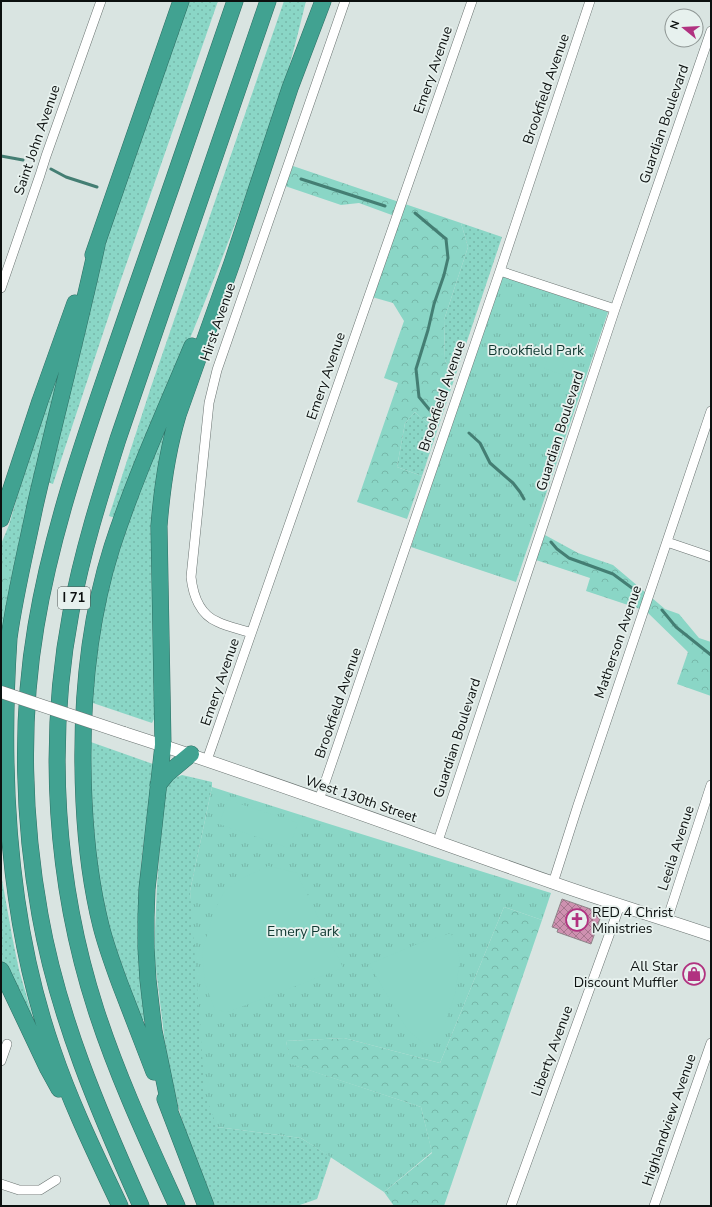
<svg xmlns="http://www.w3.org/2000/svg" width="712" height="1207" viewBox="0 0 712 1207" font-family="'Nunito Sans',sans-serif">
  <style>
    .grass { fill: url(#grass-dots) }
    .forest { fill: url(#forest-crowns) }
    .park { fill: url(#park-tufts) }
    .garden { fill: #8ad6c6 }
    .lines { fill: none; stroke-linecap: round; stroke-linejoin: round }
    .stream { stroke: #447e73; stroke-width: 3 }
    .building { fill: url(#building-cross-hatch); stroke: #8e8589 }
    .street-casing { stroke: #6a7371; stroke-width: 10 }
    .secondary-casing { stroke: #6a7371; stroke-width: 13 }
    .highway-casing { stroke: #2e6f64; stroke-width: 17 }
    .street { stroke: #fff; stroke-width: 9 }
    .secondary { stroke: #fff; stroke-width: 12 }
    .highway { stroke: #41a291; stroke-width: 16 }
    .secondary-bridge-casing { stroke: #6a7371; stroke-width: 13; stroke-linecap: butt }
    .secondary-bridge { stroke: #fff; stroke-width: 12 }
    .labels { text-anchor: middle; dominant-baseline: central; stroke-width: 3.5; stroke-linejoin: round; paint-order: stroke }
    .shield { fill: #e7f1ee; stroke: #4e5452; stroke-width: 1 }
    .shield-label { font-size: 13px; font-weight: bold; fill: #0c100f }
    .street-label { font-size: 14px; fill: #0c100f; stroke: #e7f1ee }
    .park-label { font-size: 14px; fill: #103831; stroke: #e7f1ee }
    .poi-label { font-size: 14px; fill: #0c100f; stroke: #e7f1ee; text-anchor: start }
  </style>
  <defs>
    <pattern id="grass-dots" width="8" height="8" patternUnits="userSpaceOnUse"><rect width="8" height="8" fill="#8ad6c6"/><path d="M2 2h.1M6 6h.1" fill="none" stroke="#76b7a9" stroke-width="1.8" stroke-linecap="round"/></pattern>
    <pattern id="forest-crowns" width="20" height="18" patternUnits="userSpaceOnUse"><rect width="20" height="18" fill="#8ad6c6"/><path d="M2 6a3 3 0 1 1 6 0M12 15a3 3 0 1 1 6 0" fill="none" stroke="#76b7a9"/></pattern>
    <pattern id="park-tufts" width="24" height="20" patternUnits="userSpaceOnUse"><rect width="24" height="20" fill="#8ad6c6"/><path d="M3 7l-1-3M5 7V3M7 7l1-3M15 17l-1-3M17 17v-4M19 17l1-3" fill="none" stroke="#76b7a9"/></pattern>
    <pattern id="building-cross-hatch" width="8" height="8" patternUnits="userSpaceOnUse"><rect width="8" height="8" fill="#ce91b0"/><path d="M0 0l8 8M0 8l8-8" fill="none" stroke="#a6758e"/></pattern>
  </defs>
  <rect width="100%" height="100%" fill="#d9e4e1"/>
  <path class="grass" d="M 188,1 L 218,1 L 119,285 L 53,484 L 47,482 L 84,321 L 109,228 Z
    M 284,1 L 306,1 C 300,25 294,50 287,74 C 240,226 176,372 115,518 L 109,516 L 151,387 Z
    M 461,223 L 502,237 L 454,380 L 445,360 L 444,320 L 468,247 Z
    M 55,371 L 60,373 C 45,431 30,489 18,548 C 11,581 3,614 1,647 L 1,544 L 9,525 L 39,421 Z
    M 184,378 L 165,442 L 157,713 L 152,723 L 90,702 L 104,601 L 129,517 Z
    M 415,412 L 428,424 L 438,428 L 422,476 L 397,467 L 405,423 Z
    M 88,741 L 153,764 L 153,771 L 141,864 L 138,933 L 146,1019 L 141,1021 L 114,951 L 96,867 Z
    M 182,775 L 212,782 L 212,787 L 190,891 L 217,1127 L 301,1138 L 331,1157 L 317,1199 L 297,1206 L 215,1206 L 191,1146 L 181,1117 L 172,1081 L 165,1043 L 154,953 L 157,884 L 164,792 L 171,779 Z
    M 1,874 L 12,936 L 19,970 L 38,1035 L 37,1036 L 1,959 Z"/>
  <path class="forest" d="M 293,166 L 461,223 L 468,247 L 444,320 L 445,360 L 454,380 L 438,428 L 428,424 L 415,412 L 405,423 L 397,467 L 422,476 L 407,519 L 357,502 L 398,383 L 384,378 L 404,321 L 393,303 L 372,297 L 400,218 L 359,203 L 341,205 L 285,186 Z
    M 545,535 L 578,553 L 613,565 L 665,609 L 679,614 L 699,638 L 711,642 L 711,696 L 677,684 L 688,652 L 646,611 L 586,591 L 590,578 L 536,560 Z
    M 3,563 L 9,571 L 1,616 L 1,566 Z
    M 504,907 L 542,920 L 444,1206 L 394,1206 L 384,1192 L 432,1153 L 421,1107 L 290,1064 L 286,1041 L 344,1038 L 440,1063 Z"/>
  <path class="park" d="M 501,276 L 608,312 L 516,582 L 411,547 Z
    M 212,787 L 342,828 L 551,893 L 542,920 L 504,907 L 440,1063 L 344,1038 L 286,1041 L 291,1064 L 421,1107 L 432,1152 L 384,1192 L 301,1138 L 217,1127 L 205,1094 L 190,891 Z"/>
  <path class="garden" d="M 553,341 L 569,347 L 560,374 L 544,368 Z
    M 228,800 L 298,823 L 289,848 L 219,824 Z
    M 268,866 L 297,873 L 343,968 L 228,1012 L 215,1010 L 205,983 L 202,952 L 214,911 L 225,891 L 241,879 Z
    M 451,933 L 460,959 L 455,994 L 445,1023 L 424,1044 L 407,1029 L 369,964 L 420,943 Z"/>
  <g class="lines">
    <path class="stream" d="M 1,156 L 23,160
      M 51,169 L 66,177 L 97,187
      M 301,179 L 385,206
      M 415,213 L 446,239 L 448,258 L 444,275 L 434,304 L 428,330 L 416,369 L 419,397 L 433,414
      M 469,433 L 480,443 L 490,463 L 513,483 L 520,492 L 524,499
      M 551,542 L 557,549 L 569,558 L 613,574 L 632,588
      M 662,610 L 676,627 L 711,655"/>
  </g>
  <path class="building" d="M 562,899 L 602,913 L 591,944 L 557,932 L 558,929 L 552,927 Z"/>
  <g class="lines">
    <g class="street-casing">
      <path id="street" d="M 500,271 L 615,309
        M 1,288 L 40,175 L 46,156 L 101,1
        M 667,542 L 711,557
        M 251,633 C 240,629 228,627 218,622 C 200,615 193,595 191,577 L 209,403 L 217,370 L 345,1
        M 207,760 L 472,1
        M 319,800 L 500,271 L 590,1
        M 438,841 L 615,309 L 711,31
        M 553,883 L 578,805 L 711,411
        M 667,920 L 711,785
        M 1,1061 L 7,1044
        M 1,1184 L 19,1190 L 40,1190 L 56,1180
        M 511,1206 L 620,905
        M 654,1206 L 711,1043"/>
    </g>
    <g class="secondary-casing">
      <path id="secondary" d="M 124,733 C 267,779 409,832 551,882 C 604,901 658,917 711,935"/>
    </g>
    <g class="highway-casing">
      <path id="highway" d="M 97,245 C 78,332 55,419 35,506 C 26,550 15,594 9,638 C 0,776 7,920 53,1051 C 71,1104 96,1155 120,1206
        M 93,255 L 181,1
        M 1,519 L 40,401 L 75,303
        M 158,785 L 167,774 L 191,754
        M 1,970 L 48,1069 L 59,1089
        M 154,1072 C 143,1043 131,1013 120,984 C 113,965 106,946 101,926 C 91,886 86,844 84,802 C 80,717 86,629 112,547 C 134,479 164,413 192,346
        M 165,1099 L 206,1206
        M 170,1109 L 154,1031 L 148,980 L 146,948 L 146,917 L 147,889 L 163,745 L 159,526 C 162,488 167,452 178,415 L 232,263 L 290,88 L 323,1
        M 141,1206 C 99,1112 58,1017 40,915 C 23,821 20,720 36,626 C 54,518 93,414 128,311 C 164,208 200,104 235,1
        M 177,1206 C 148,1142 118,1078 96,1010 C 55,883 46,743 71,612 C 82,553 100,496 118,439 L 268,1"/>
    </g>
    <use href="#street" class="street"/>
    <use href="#secondary" class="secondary"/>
    <use href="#highway" class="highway"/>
    <g class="secondary-bridge-casing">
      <path id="secondary-bridge" d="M 1,692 L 124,733"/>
    </g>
    <use href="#secondary-bridge" class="secondary-bridge"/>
  </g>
  <defs>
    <g id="church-ring" transform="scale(1.15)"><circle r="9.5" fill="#e7f1ee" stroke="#b13280" stroke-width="1.5"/><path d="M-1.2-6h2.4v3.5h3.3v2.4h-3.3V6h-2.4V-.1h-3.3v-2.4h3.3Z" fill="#b13280"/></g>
    <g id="shop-ring" transform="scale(1.15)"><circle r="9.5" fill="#e7f1ee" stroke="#b13280" stroke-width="1.5"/><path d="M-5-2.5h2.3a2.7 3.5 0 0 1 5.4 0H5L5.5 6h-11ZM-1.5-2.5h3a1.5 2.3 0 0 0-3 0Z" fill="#b13280"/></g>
  </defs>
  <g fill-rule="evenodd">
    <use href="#church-ring" x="577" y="920"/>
    <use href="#shop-ring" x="694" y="974"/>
  </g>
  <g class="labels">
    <rect class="shield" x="58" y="587" width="32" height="22" rx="3"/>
    <g class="shield-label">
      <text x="74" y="598">I 71</text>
    </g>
    <g class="street-label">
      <text transform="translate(433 70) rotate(-71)">Emery Avenue</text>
      <text transform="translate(546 89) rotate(-71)">Brookfield Avenue</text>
      <text transform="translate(664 124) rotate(-71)">Guardian Boulevard</text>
      <text transform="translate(37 140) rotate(-71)">Saint John Avenue</text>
      <text transform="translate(218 322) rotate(-71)">Hirst Avenue</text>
      <text transform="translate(326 376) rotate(-71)">Emery Avenue</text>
      <text transform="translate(442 396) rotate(-71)">Brookfield Avenue</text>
      <text transform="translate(560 431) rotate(-72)">Guardian Boulevard</text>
      <text transform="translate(618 642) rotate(-71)">Matherson Avenue</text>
      <text transform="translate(220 682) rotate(-71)">Emery Avenue</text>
      <text transform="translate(338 703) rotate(-71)">Brookfield Avenue</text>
      <text transform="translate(457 738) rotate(-72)">Guardian Boulevard</text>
      <text transform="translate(361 799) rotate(19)">West 130th Street</text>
      <text transform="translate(676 848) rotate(-72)">Leeila Avenue</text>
      <text transform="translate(552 1051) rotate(-70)">Liberty Avenue</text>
      <text transform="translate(669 1120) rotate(-71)">Highlandview Avenue</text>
    </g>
    <g class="park-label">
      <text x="536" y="350">Brookfield Park</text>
      <text x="303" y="931">Emery Park</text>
    </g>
    <g class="poi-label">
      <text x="592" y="912">RED 4 Christ<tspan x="592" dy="16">Ministries</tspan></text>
      <text x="678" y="966" text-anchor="end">All Star<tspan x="678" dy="16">Discount Muffler</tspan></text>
    </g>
  </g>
  <rect width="712" height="1207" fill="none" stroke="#0c100f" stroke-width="4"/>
  <g transform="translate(684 28) rotate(288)"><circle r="19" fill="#e7f1ee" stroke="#8f9795"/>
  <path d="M0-3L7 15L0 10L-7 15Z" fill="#b13280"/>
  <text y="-6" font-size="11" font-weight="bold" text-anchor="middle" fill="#0c100f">N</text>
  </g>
</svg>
